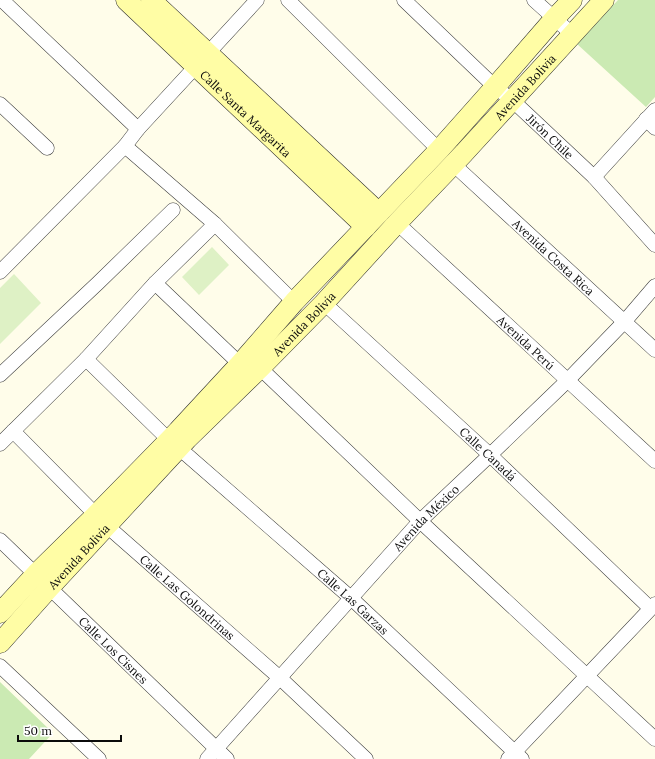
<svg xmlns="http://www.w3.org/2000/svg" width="655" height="759" viewBox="0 0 655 759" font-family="Lora,serif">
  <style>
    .green { fill: #cbeab3 }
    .pitch { fill: #def1c5 }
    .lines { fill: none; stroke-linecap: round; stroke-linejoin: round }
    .street-casing { stroke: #3e3e3e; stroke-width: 15 }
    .secondary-casing { stroke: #2d2d2d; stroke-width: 21 }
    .street { stroke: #fff; stroke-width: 14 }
    .secondary { stroke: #fffda5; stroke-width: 20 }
    .labels { text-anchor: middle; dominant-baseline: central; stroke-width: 4; stroke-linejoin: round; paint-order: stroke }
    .street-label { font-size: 12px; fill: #0b0b0b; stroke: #fff }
  </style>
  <rect width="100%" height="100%" fill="#fffdea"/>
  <path class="green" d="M 618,0 L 655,0 L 655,97 L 646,107 L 577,44 Z
    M 0,682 L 53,733 L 29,759 L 0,759 Z"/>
  <path class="pitch" d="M 212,247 L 229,265 L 199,295 L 182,277 Z
    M 14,274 L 41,303 L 0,344 L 0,288 Z"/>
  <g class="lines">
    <g class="street-casing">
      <g id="street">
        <path d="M 2,0 L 138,129"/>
        <path d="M 288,0 L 439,150"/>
        <path id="s1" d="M 404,0 L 495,87 L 512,100 L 594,177 L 655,245"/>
        <path d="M 534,0 L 573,35"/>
        <path d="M 0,104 L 47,148"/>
        <path d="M 646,119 L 655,128"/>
        <path d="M 125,146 L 215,224 L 294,302"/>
        <path id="s2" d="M 453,164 L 655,350"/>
        <path d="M 594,177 L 655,110"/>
        <path id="s3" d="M 397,223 L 655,461"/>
        <path d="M 0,272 L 125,146 L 138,129 L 257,0"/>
        <path d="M 155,283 L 240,364"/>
        <path id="s4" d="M 324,303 L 490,455 L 650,608"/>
        <path d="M 86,359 L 169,440"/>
        <path d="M 260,368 L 420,521 L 655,739"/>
        <path d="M 0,375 L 98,283 L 173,210"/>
        <path id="s5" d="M 13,431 L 107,526 L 280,678 L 366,759"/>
        <path d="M 0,444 L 86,359 L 155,283 L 215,224"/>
        <path id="s6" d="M 179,448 L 351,598 L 522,759"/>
        <path id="s7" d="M 0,540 L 227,759"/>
        <path d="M 0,666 L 99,759"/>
        <path id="s8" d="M 207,759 L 420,521 L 490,455 L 567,381 L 625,321 L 655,286"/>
        <path d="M 508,759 L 655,604"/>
      </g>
    </g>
    <g class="secondary-casing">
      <g id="secondary">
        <path id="s9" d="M 126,0 L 366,227"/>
        <path d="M 151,0 L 379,213"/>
        <path d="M 0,613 L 36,574 L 96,515 L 178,431 L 240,364 L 294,302 L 439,150 L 495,87 L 554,19 L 572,0"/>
        <path id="s10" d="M 0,643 L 49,588 L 187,439 L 260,368 L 324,303 L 397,223 L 464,153 L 604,0"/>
      </g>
    </g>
    <use href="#street" class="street"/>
    <use href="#secondary" class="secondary"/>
  </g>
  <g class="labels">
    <g class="street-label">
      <text stroke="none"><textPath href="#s10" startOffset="765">Avenida Bolivia</textPath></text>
      <text stroke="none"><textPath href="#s9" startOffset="165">Calle Santa Margarita</textPath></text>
      <text stroke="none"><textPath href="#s1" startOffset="200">Jirón Chile</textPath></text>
      <text stroke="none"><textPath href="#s2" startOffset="137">Avenida Costa Rica</textPath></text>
      <text stroke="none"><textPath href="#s10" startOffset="441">Avenida Bolivia</textPath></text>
      <text stroke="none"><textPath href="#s3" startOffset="176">Avenida Perú</textPath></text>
      <text stroke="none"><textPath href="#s4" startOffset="223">Calle Canadá</textPath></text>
      <text stroke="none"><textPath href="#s8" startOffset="326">Avenida México</textPath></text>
      <text stroke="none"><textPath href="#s10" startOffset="117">Avenida Bolivia</textPath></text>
      <text stroke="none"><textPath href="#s5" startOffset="241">Calle Las Golondrinas</textPath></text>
      <text stroke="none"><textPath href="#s6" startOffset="232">Calle Las Garzas</textPath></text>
      <text stroke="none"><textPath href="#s7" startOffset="158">Calle Los Cisnes</textPath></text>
    </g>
  </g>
  <path d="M18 735v6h103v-6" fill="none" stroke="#0b0b0b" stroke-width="2"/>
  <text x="24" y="735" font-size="12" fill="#0b0b0b" stroke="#ffffff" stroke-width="3" paint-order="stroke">50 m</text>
</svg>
